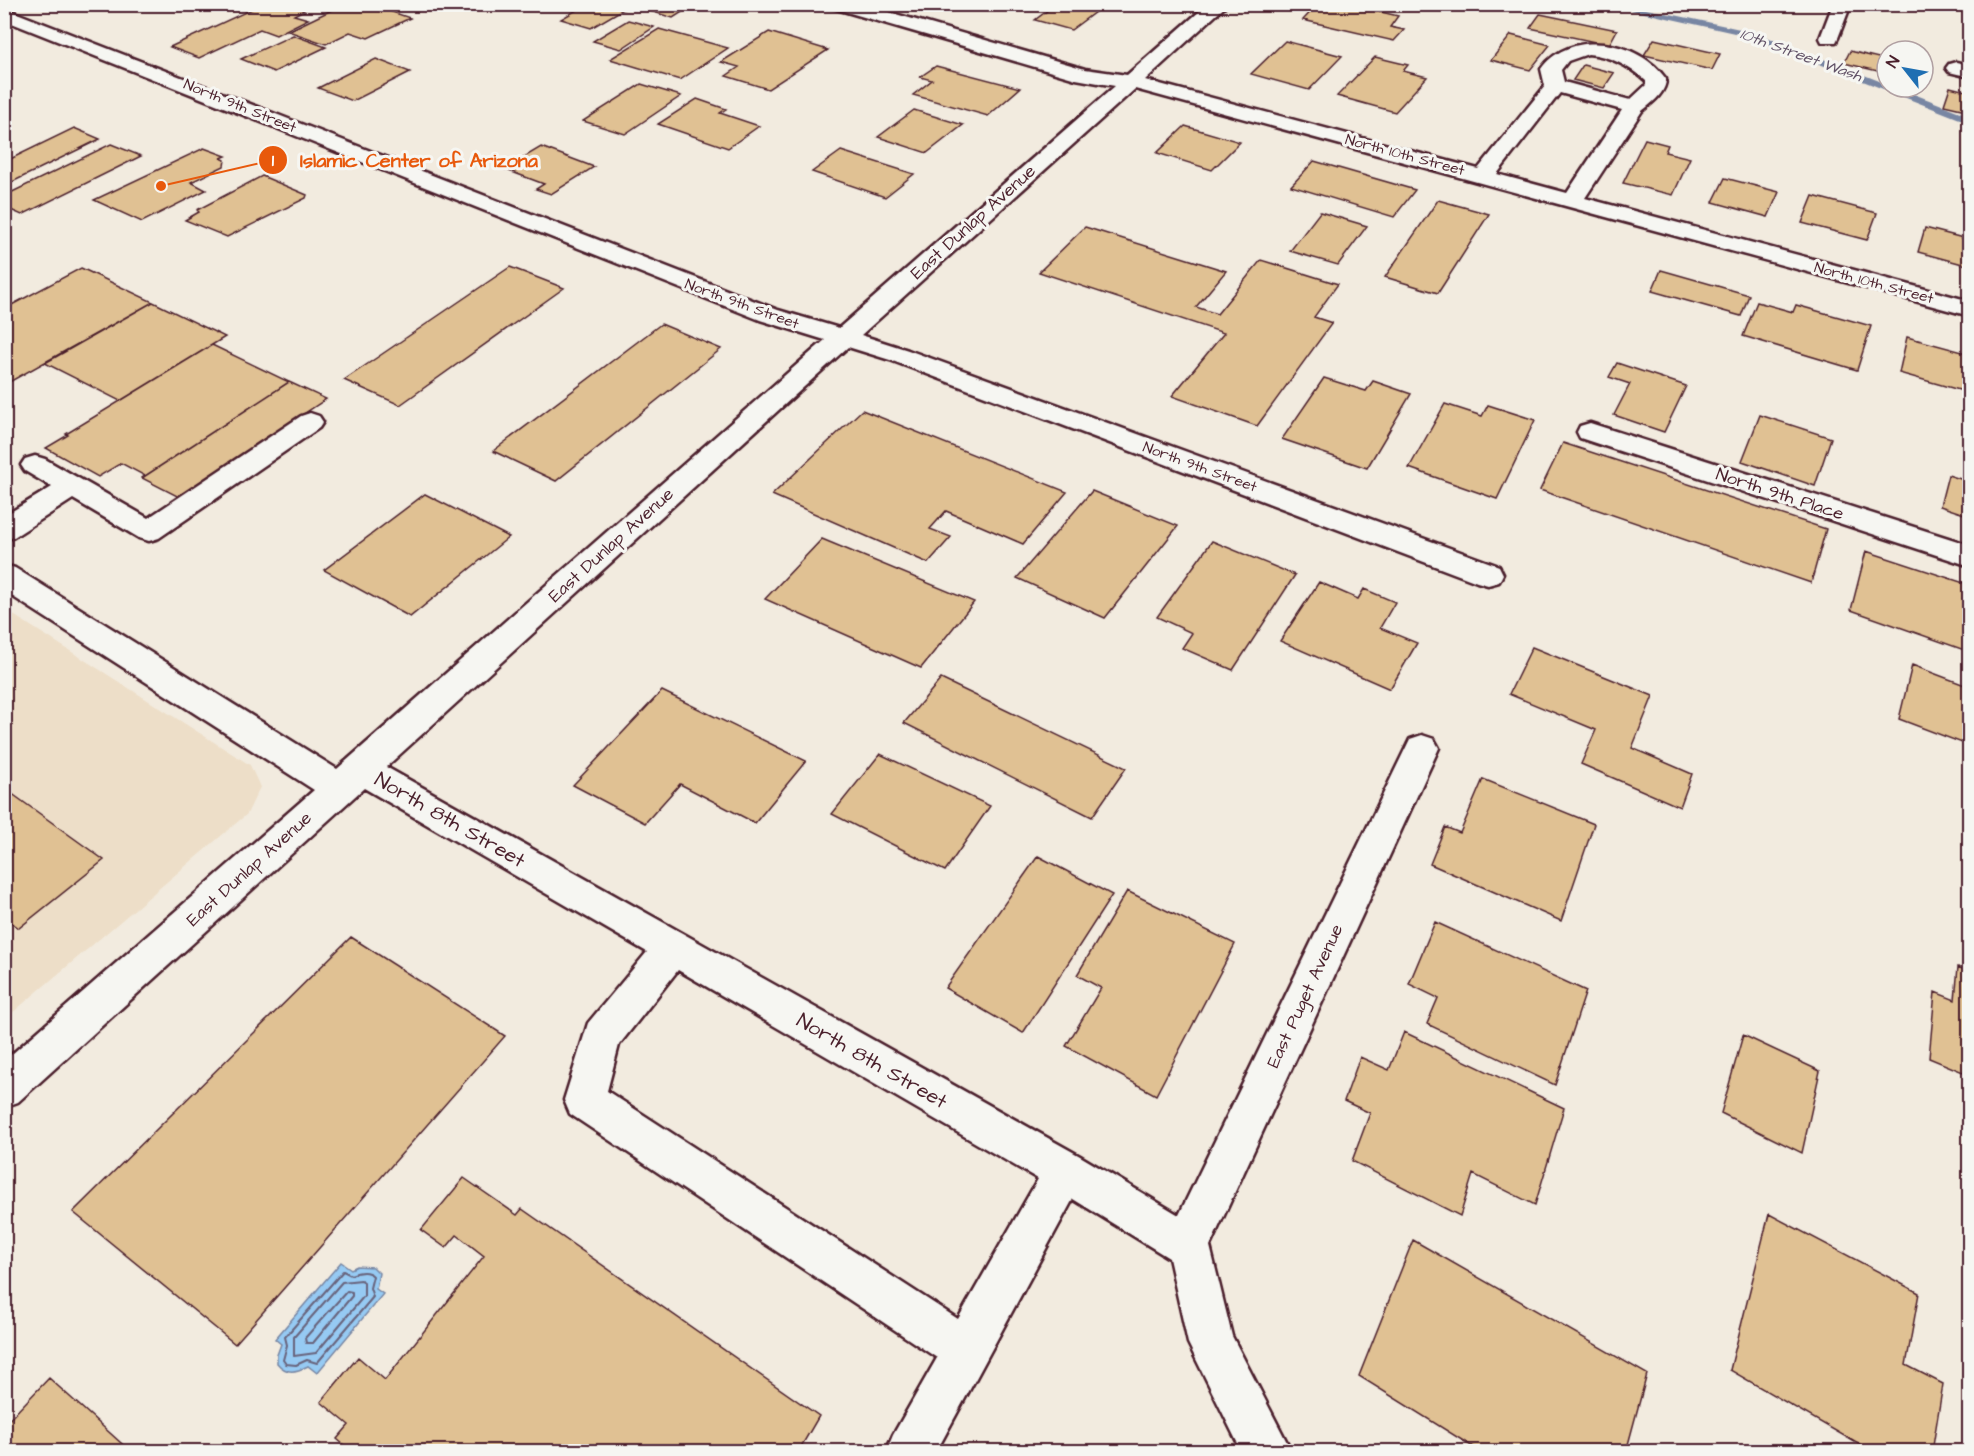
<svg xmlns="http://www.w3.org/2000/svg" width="1974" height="1456" viewBox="0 0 1974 1456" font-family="'Architects Daughter',sans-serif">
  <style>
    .built { fill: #eddec8 }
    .water { fill: #96caf3; stroke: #7886a3; stroke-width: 1.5 }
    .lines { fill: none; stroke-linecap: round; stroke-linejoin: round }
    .shore { stroke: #68637b; stroke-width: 2 }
    .stream { fill: #7886a3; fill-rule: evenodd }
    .building { fill: #e0c193; stroke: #4a1f2b; stroke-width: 1.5 }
    .minor-casing { stroke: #4a1f2b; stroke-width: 5 }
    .minor { fill: #f6f6f2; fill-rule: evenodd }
    .labels { text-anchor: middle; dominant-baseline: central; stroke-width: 6; stroke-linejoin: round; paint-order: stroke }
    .far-street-label { font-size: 15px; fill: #4a1f2b; stroke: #f6f6f2 }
    .far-water-label { font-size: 16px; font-style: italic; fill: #615267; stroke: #f6f6f2 }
    .street-label { font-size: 18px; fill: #4a1f2b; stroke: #f6f6f2 }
    .near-street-label { font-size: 21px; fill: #4a1f2b; stroke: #f6f6f2 }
    .leader { fill: none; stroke: #e8590c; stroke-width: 2 }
    .callout-dot { fill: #e8590c; stroke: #f6f6f2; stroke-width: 2 }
    .mark-label { font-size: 18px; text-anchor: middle; font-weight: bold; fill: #fff }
    .callout-label { font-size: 20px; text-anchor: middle; font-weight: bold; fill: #e8590c; stroke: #f6f6f2; stroke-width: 6; stroke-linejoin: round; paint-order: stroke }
  </style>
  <rect width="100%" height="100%" fill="#f2ebdf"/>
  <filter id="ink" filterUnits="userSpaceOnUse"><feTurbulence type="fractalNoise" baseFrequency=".0167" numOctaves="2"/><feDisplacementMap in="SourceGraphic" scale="12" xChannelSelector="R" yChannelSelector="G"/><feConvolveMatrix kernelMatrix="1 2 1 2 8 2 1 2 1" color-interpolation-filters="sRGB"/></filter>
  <g filter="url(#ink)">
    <path class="built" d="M 4,609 L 250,765 L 260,787 L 247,814 L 5,1019 Z"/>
    <path class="water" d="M 341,1262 L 351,1269 L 357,1266 L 373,1267 L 379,1273 L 376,1289 L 383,1294 L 317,1373 L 308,1366 C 296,1372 287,1375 277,1363 L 277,1355 L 281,1344 L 275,1339 Z"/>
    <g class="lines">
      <path class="shore" d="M 343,1271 L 351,1275 C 358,1272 367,1270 373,1276 L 370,1288 L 373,1297 L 317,1363 L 307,1360 L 296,1365 L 286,1364 L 283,1360 L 287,1345 L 285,1337 Z
        M 361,1280 L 364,1282 L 364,1296 L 316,1353 L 294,1356 L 294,1337 L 342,1282 Z
        M 347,1291 L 352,1292 L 352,1296 L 313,1343 L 306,1343 L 305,1338 Z"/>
      <path class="stream" d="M 1604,4 L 1623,4 L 1754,32 L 1887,84 L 1887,87 L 1896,87 L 1970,116 L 1970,123 L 1748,36 Z"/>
    </g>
    <path class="building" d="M 263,4 L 315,4 L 294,15 L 308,19 L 276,35 L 260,29 L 199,58 L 170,47 Z
      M 344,4 L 369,4 L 410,18 L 368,38 L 350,32 L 326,44 L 288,31 Z
      M 587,4 L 632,4 L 591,28 L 561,19 Z
      M 657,4 L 695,4 L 673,18 L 647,10 Z
      M 1056,4 L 1068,4 L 1095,12 L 1071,30 L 1035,20 Z
      M 1318,4 L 1348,4 L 1398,16 L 1390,27 L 1404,30 L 1394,41 L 1303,20 Z
      M 1540,14 L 1617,30 L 1609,45 L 1530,28 Z
      M 628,20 L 654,27 L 621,49 L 593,41 Z
      M 659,29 L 728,48 L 680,80 L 610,59 Z
      M 769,32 L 828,50 L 768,89 L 726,76 L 739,67 L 721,62 Z
      M 293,35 L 326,47 L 274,72 L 241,59 Z
      M 1511,35 L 1550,45 L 1530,70 L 1491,60 Z
      M 1654,39 L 1720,54 L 1712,70 L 1644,55 Z
      M 1285,41 L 1342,56 L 1309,90 L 1251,74 Z
      M 1850,51 L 1887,60 L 1887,79 L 1881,77 L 1882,72 L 1844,63 Z
      M 1375,57 L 1408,65 L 1403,71 L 1427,77 L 1395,112 L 1337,96 Z
      M 376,59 L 410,72 L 353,101 L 318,88 Z
      M 1583,65 L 1614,73 L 1604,88 L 1573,80 Z
      M 936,66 L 1020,88 L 988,116 L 913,95 L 932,80 L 920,77 Z
      M 641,84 L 681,96 L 625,134 L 583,121 Z
      M 1950,87 L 1970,92 L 1970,111 L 1944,105 Z
      M 697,99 L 726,109 L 720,113 L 759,126 L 728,148 L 658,124 Z
      M 914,110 L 963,125 L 927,153 L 878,137 Z
      M 1185,126 L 1240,142 L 1212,170 L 1157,153 Z
      M 74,128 L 100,139 L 4,186 L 4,162 Z
      M 1645,139 L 1668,145 L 1665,152 L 1690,158 L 1673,195 L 1623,183 Z
      M 111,144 L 141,156 L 22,215 L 4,207 L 4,196 Z
      M 541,147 L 594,167 L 551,194 L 536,189 L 544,184 L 504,169 Z
      M 204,148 L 226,156 L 221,158 L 225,160 L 224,166 L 191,182 L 206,190 L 142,222 L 94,200 Z
      M 841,151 L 914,174 L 885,197 L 812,172 Z
      M 1314,161 L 1415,190 L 1394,217 L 1291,186 Z
      M 262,176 L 307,195 L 306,198 L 227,237 L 185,220 L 199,212 L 197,210 Z
      M 1725,178 L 1779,192 L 1768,217 L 1713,202 Z
      M 1813,196 L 1877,213 L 1867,240 L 1802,223 Z
      M 1438,200 L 1489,214 L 1438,293 L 1385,277 Z
      M 1320,212 L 1367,226 L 1338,265 L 1290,251 Z
      M 1085,227 L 1226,271 L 1196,307 L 1217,314 L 1261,260 L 1338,284 L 1314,317 L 1332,323 L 1257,426 L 1172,396 L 1224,333 L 1039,272 Z
      M 1925,228 L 1967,239 L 1970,229 L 1970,266 L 1918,252 Z
      M 510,267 L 564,288 L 400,405 L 344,380 Z
      M 81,268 L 153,302 L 4,385 L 4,309 Z
      M 1661,270 L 1749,295 L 1741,316 L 1652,291 Z
      M 153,302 L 225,337 L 120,401 L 45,363 Z
      M 1757,302 L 1793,312 L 1796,305 L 1871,326 L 1857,370 L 1743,336 Z
      M 661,324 L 721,349 L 556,481 L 493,451 Z
      M 1907,337 L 1970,354 L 1970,393 L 1899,373 Z
      M 212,345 L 289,382 L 145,476 L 121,463 L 98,477 L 46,448 L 68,435 L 66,434 Z
      M 1617,363 L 1686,386 L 1664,432 L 1614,415 L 1630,384 L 1609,377 Z
      M 1324,378 L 1366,391 L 1373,381 L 1411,394 L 1367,468 L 1282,439 Z
      M 289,382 L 326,399 L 179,497 L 142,478 Z
      M 1445,404 L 1482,416 L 1488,405 L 1535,420 L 1497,499 L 1409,468 Z
      M 862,410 L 1067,492 L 1023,544 L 946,511 L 930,529 L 951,537 L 928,563 L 772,495 Z
      M 1760,415 L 1831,438 L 1815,486 L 1742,461 Z
      M 1563,443 L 1826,529 L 1811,583 L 1540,490 Z
      M 1948,475 L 1970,482 L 1970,516 L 1940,506 Z
      M 1092,491 L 1178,526 L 1105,618 L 1017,578 Z
      M 425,494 L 509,537 L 410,617 L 324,570 Z
      M 822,539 L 974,602 L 921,668 L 765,599 Z
      M 1212,541 L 1295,575 L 1233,670 L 1182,648 L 1192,633 L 1157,617 Z
      M 1866,551 L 1970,585 L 1970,652 L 1851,610 Z
      M 1319,582 L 1358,599 L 1364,589 L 1395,602 L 1380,628 L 1417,643 L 1390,689 L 1280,641 Z
      M 1532,647 L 1653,696 L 1632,748 L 1692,774 L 1680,807 L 1581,764 L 1596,730 L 1509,694 Z
      M 1912,665 L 1970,687 L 1970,746 L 1899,719 Z
      M 941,679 L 1126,768 L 1092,817 L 904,723 Z
      M 662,691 L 806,761 L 755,823 L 680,784 L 645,823 L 573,785 Z
      M 880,754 L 990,806 L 945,871 L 832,814 Z
      M 1483,779 L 1594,824 L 1561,921 L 1430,864 L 1445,827 L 1460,833 Z
      M 4,788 L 104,860 L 19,928 L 4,917 Z
      M 1038,856 L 1112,895 L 1023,1033 L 945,988 Z
      M 1127,891 L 1235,944 L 1156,1095 L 1066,1046 L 1101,988 L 1077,975 Z
      M 1435,922 L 1586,991 L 1555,1085 L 1427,1024 L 1438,998 L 1409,984 Z
      M 351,937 L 505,1036 L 235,1344 L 73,1212 Z
      M 1958,967 L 1970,972 L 1970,1075 L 1929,1058 L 1935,992 L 1955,1000 Z
      M 1404,1032 L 1564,1108 L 1535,1205 L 1473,1174 L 1460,1216 L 1352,1161 L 1370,1113 L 1344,1101 L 1360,1057 L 1389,1070 Z
      M 1743,1035 L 1820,1071 L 1802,1153 L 1721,1113 Z
      M 464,1178 L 517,1215 L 522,1209 L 819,1416 L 798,1452 L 352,1452 L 337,1439 L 349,1425 L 321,1402 L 358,1357 L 385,1380 L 484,1256 L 457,1235 L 446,1248 L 421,1230 Z
      M 1769,1214 L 1919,1293 L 1906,1365 L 1943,1384 L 1932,1452 L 1872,1452 L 1730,1370 Z
      M 1413,1240 L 1647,1374 L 1626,1452 L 1481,1452 L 1359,1376 Z
      M 49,1378 L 131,1452 L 4,1452 L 4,1425 Z"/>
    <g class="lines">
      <g class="minor-casing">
        <path id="minor" d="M 830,4 L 861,4 L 1085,69 L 1127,75 L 1208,4 L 1228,4 L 1145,80 L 1478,169 L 1545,86 L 1541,69 C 1570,28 1639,40 1666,79 C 1666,93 1652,103 1642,111 L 1585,198 L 1970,301 L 1970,316 L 1135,89 L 861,335 L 908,350 L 1499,566 L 1503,574 L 1499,582 L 1488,585 L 1477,582 L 890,360 L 848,347 L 386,767 L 1080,1156 L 1179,1215 L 1410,739 L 1422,735 L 1434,739 L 1439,748 L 1210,1246 L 1232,1336 L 1292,1452 L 1242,1452 L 1188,1343 L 1169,1258 L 1073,1199 L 936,1452 L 886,1452 L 893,1435 L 937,1358 L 570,1114 L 564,1100 L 588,1023 L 647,952 L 364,788 L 18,1102 L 4,1107 L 4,1061 L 314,790 L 4,591 L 4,565 L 15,568 L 337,769 L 825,340 L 760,320 L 4,20 L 4,8 L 778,310 L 839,328 L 1115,86 L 1076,79 L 833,8 ZM 1588,54 C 1611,56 1629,66 1646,81 L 1646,85 L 1630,100 L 1564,82 L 1561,70 L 1568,61 ZM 1560,93 L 1622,110 L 1567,193 L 1497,174 ZM 678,970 L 1038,1179 L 958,1319 L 607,1091 L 619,1045 Z
          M 1833,4 L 1851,4 L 1838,38 L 1836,42 L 1822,42 L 1820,38 Z
          M 1956,62 L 1970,65 L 1970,77 L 1949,72 L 1946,68 L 1949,64 Z
          M 310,413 L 319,416 L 323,422 L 319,428 L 159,538 L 149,541 L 139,538 L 73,499 L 14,537 L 4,540 L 4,516 L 52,487 L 25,471 L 21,465 L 25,459 L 35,456 L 45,459 L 148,518 L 301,416 Z
          M 1590,423 L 1970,545 L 1970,566 L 1580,438 L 1577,432 L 1580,426 Z"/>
      </g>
      <use href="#minor" class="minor"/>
    </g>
  </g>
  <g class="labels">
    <g class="far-street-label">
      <text transform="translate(240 106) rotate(22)">North 9th Street</text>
      <text transform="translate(1405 155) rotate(15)">North 10th Street</text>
      <text transform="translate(1874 283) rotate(15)">North 10th Street</text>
      <text transform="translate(742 304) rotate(20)">North 9th Street</text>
      <text transform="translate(1200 467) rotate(20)">North 9th Street</text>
    </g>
    <g class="far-water-label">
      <text transform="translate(1801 55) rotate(20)">10th Street Wash</text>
    </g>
    <g class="street-label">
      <text transform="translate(973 222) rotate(-42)">East Dunlap Avenue</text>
      <text transform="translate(1780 494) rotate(18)">North 9th Place</text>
      <text transform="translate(611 545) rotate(-42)">East Dunlap Avenue</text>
      <text transform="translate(249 869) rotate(-42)">East Dunlap Avenue</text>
      <text transform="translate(1305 996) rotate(-65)">East Puget Avenue</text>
    </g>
    <g class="near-street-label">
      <text transform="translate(450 820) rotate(30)">North 8th Street</text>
      <text transform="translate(872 1061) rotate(30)">North 8th Street</text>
    </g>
  </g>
  <path class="leader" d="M161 186L273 160"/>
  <g class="callout-dot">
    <circle cx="161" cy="186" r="6"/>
    <circle cx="273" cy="160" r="15"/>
  </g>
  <g class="mark-label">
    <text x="273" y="166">1</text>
  </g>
  <g class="callout-label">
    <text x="419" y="167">Islamic Center of Arizona</text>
  </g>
  <rect width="1974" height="1456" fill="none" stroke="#f6f6f2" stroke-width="24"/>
  <rect x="12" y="12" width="1950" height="1432" fill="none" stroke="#4a1f2b" stroke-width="2" filter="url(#ink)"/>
  <g transform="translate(1905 69) rotate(301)"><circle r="28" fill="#f6f6f2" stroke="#b1a0a2" stroke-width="1.5"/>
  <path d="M0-4.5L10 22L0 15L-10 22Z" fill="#1f6fb2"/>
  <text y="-9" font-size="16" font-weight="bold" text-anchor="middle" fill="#4a1f2b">N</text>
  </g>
</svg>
